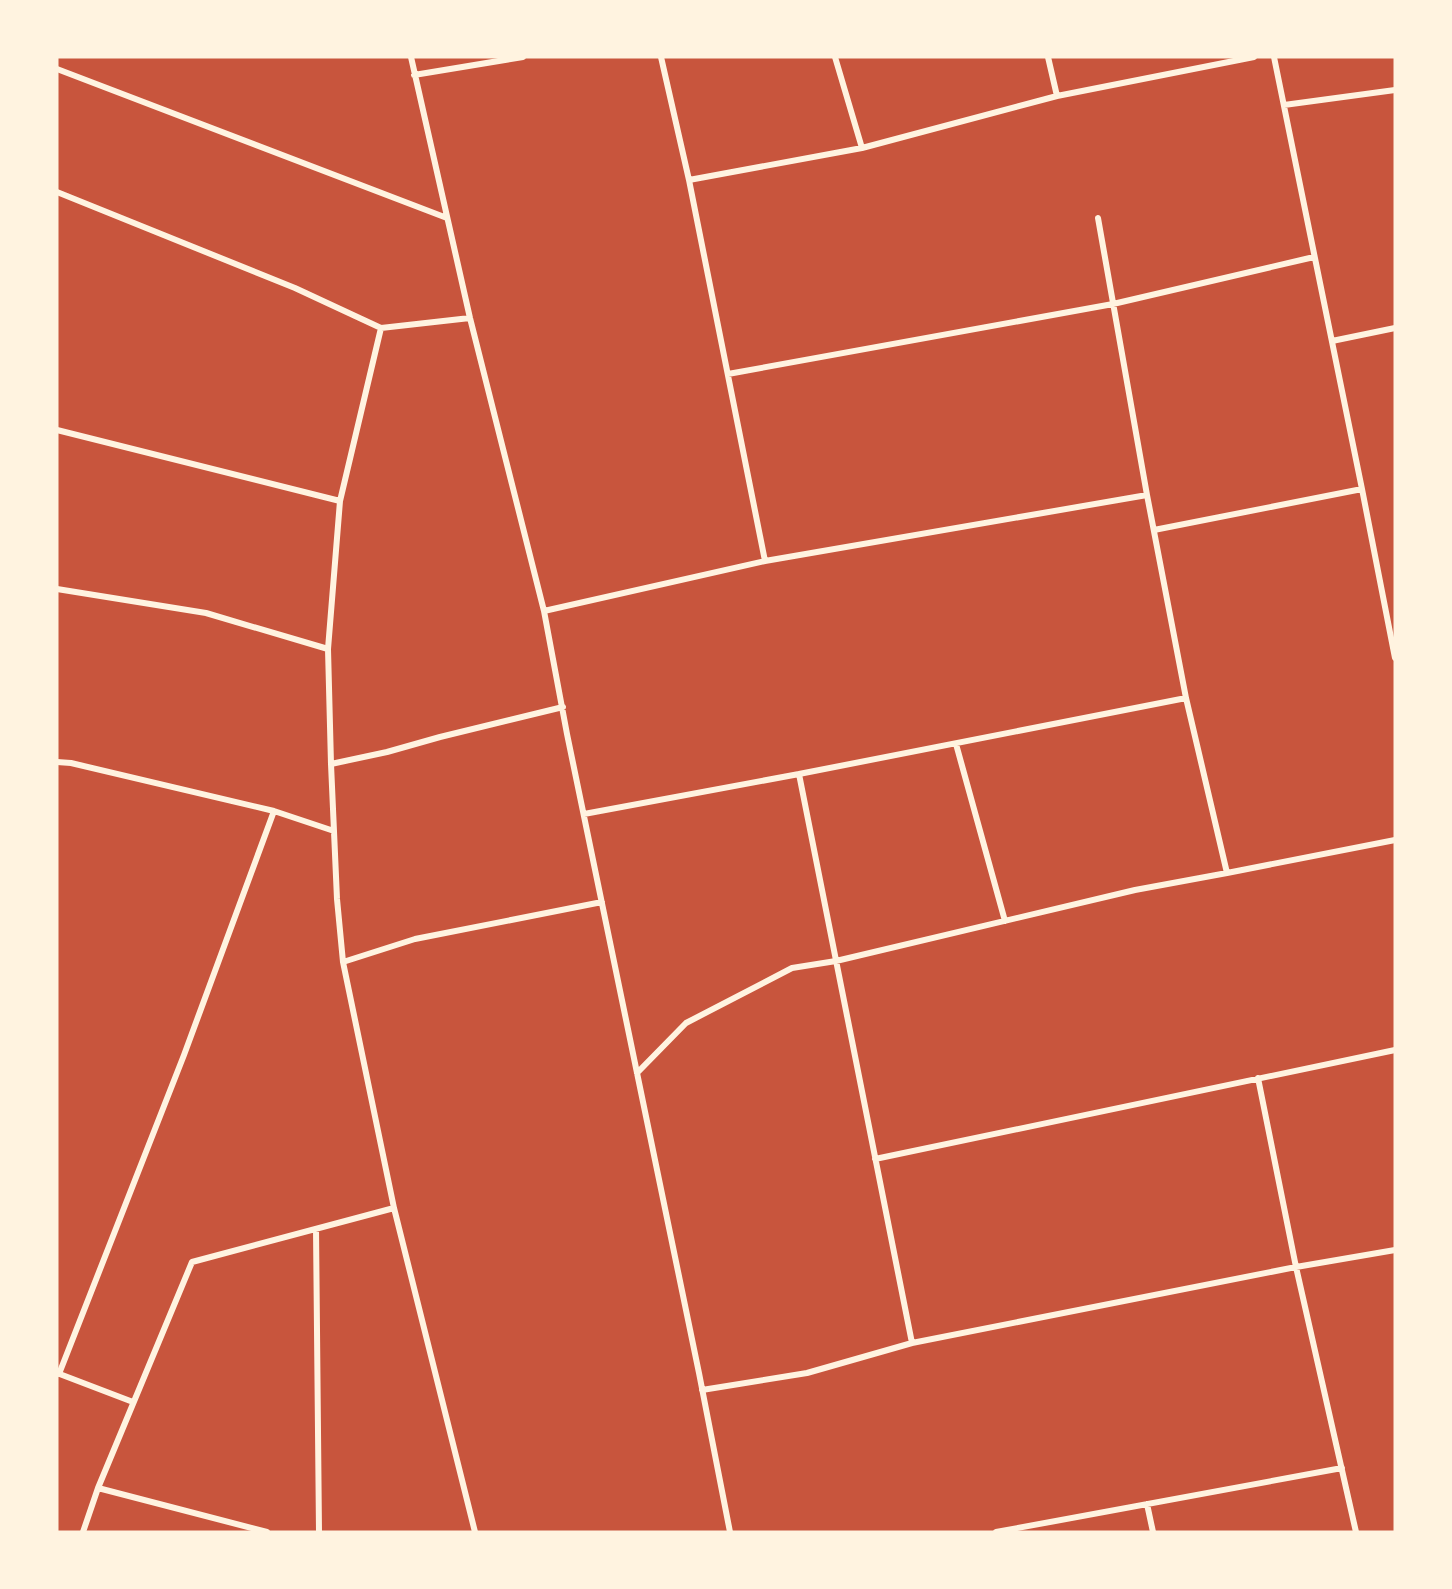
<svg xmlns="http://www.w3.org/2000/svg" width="1452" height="1589" viewBox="0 0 1452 1589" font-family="Ubuntu,sans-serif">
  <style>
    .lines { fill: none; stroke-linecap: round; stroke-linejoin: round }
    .minor { stroke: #fff3e0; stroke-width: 6 }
  </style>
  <rect width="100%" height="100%" fill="#c8553d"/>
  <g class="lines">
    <path class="minor" d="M 411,57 L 470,318 L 544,611 L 567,734 L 699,1373 L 730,1532
      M 835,57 L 862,148
      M 1274,57 L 1362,489 L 1395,658
      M 57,69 L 447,218
      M 414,75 L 523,57
      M 1057,96 L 1254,57
      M 1284,105 L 1395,90
      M 689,180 L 862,148 L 1057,96 L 1048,57
      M 57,192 L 295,288 L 381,328 L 470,318
      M 1332,341 L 1395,328
      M 728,374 L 1113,304 L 1314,257
      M 57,430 L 340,501 L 381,328
      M 340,501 L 328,649 L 331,764 L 337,899 L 343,962 L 394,1208 L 475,1532
      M 1154,530 L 1362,489
      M 765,561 L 1147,495 L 1098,218
      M 57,589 L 206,613 L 328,649
      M 544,611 L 765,561 L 689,180 L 661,57
      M 956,744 L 1005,921
      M 57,762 L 71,763 L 274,811 L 334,831
      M 331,764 L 387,752 L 440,737 L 563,707
      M 799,774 L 1186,698
      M 584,814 L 799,774 L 912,1343 L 807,1373 L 702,1390
      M 1227,873 L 1395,840
      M 343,962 L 415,939 L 602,902
      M 637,1073 L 686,1023 L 792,968 L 836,961 L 1135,890 L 1227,873 L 1186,698 L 1147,495
      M 1258,1078 L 1296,1267 L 1356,1532
      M 875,1159 L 1395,1050
      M 316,1229 L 319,1532
      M 912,1343 L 1296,1267 L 1395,1250
      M 57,1373 L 133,1402
      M 59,1374 L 184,1055 L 274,811
      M 98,1488 L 267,1532
      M 1147,1504 L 1153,1532
      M 83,1532 L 98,1488 L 192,1262 L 394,1208
      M 996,1532 L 1342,1468"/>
  </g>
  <rect width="1452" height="1589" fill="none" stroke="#fff3e0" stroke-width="117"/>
</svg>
